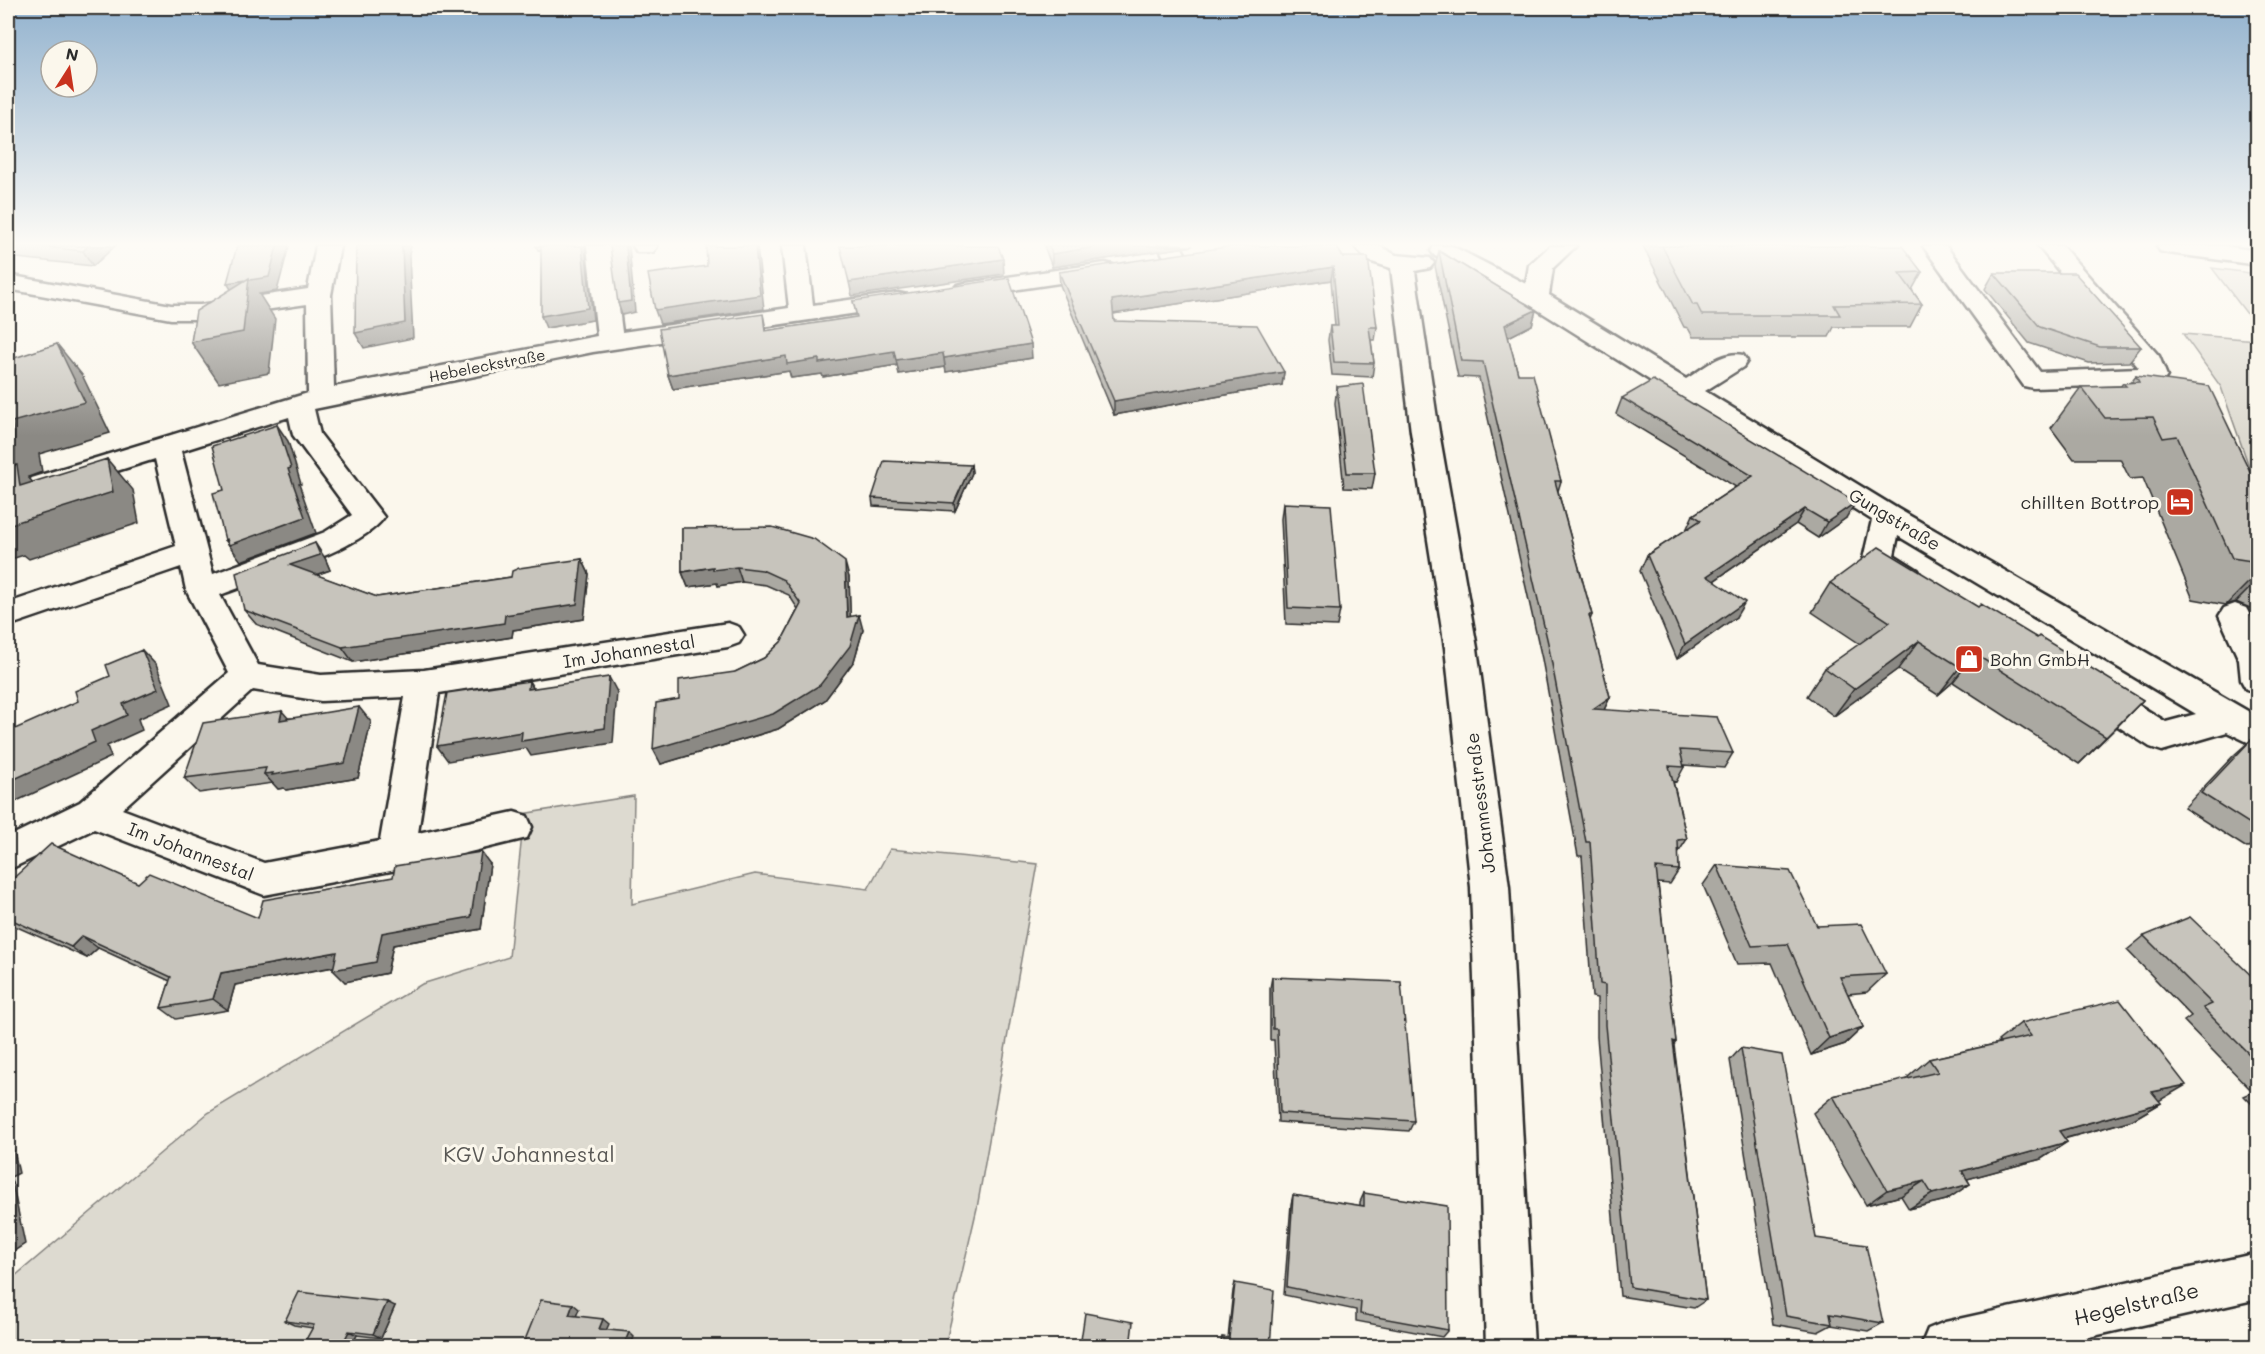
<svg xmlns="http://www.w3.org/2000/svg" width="2265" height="1354" viewBox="0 0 2265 1354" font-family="Mali,sans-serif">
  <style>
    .green { fill: #dddad0; stroke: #84827e; stroke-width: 1.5 }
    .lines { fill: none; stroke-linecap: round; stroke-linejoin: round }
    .minor-casing { stroke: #2b2b2b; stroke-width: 5 }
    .minor { fill: #fbf7ec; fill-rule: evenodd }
    .wall { fill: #aba9a2; stroke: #2b2b2b; stroke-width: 1.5 }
    .shaded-wall { fill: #8b8984; stroke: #2b2b2b; stroke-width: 1.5 }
    .building { fill: #c7c4bc; stroke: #2b2b2b; stroke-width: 1.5 }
    .labels { text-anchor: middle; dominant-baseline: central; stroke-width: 6; stroke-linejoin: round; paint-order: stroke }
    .far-street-label { font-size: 15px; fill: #2b2b2b; stroke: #fbf7ec }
    .poi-label { font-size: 18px; fill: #2b2b2b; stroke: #fbf7ec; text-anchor: end }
    .street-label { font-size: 18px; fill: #2b2b2b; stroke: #fbf7ec }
    .near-park-label { font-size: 21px; fill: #585754; stroke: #fbf7ec }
    .near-street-label { font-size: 21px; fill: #2b2b2b; stroke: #fbf7ec }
  </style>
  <rect width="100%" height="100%" fill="#fbf7ec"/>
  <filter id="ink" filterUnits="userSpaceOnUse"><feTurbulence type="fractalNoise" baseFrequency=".0167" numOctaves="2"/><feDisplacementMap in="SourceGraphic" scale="12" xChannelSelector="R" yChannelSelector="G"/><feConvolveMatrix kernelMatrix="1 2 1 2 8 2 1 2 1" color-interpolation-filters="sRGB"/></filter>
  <g filter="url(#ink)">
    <path class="green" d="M 2212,268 L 2257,274 L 2257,327 Z
      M 2183,334 L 2257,340 L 2257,489 L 2221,387 Z
      M 634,796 L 632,904 L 755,874 L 868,889 L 890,849 L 1038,864 L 977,1208 L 945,1346 L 8,1346 L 8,1282 L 208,1113 L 422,984 L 509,957 L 522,835 L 522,814 Z"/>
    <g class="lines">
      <g class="minor-casing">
        <path id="minor" d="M 316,246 L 340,246 L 331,295 L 334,387 L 597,336 L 587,246 L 611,246 L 622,332 L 789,308 L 782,246 L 806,246 L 813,305 L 898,293 L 907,295 L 910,300 L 907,305 L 898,307 L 593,352 L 314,409 L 320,434 L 384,517 C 364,549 258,580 220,595 L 258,665 L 321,675 L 424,670 L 728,623 L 739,627 L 744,635 L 739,643 L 728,647 L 439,693 L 418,833 L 514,812 L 527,816 L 532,827 L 527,838 L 396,870 L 264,895 L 94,829 L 8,870 L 8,837 L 80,802 L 229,673 L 186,590 L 181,567 L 8,626 L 8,603 L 176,546 L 155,459 L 8,505 L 8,485 L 308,393 L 307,304 L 200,319 L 171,319 L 8,289 L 8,275 L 171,305 L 200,305 L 308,289 ZM 289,417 L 293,435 L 352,515 L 325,532 L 213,574 L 181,451 ZM 253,690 L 321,701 L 405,697 L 380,841 L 264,863 L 122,809 Z
          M 633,246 L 657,246 L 657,247 L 653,252 L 637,252 Z
          M 1158,246 L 1181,246 L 1188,259 L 1184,264 L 1168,264 Z
          M 1354,246 L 1379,246 L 1396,255 L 1430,258 L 1434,263 L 1430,268 L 1415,271 L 1439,432 L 1477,648 L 1509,887 L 1534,1346 L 1486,1346 L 1471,887 L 1445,648 L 1411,432 L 1391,268 L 1369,261 Z
          M 1434,246 L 1452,246 L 1526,284 L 1529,265 L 1550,246 L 1576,246 L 1553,268 L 1549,295 L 1686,379 C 1703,369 1723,350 1743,355 L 1747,361 L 1743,367 L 1705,391 L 1898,509 L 2258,717 L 2258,747 L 2227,732 L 2162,751 L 2150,747 L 2079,701 L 2074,692 L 2079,683 L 2091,679 L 2103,683 L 2166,722 L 2196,714 L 1898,536 L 1894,555 L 1918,570 L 1922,578 L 1918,586 C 1899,591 1873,576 1863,559 L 1872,520 L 1527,303 L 1435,256 L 1431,251 Z
          M 1923,246 L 1946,246 L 2040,372 L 2139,368 L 2038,246 L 2062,246 L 2159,356 L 2167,376 L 2163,382 L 2154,384 L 2033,388 L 2024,386 Z
          M 2157,246 L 2224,246 L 2258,251 L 2258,265 L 2168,253 L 2160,251 Z
          M 1105,263 L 1113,265 L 1117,270 L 1113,275 L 966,297 L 957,295 L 954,290 L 957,285 L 966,283 Z
          M 2235,604 L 2246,608 L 2258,630 L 2258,693 L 2246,689 L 2241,680 L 2239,660 L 2219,616 L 2224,608 Z
          M 2258,1253 L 2258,1299 L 2049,1346 L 1921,1346 L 1928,1329 L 1945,1322 Z"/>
      </g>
      <use href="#minor" class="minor"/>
    </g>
    <path class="wall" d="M 8,246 L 115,246 L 93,266 L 8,257 Z
      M 536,246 L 585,246 L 593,320 L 546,328 L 541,249 L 538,250 Z
      M 1044,246 L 1193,246 L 1052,267 Z
      M 1336,246 L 1377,327 L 1375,340 L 1371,340 L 1374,363 L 1372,377 L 1332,375 L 1328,340 L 1330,326 L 1335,326 L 1331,280 L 1113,314 L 1114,321 L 1284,372 L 1282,385 L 1114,415 L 1060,285 L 1059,272 Z
      M 1643,246 L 1748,246 L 1922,272 L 1912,290 L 1922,304 L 1910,327 L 1834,327 L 1829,337 L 1693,337 L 1688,328 L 1684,327 Z
      M 1439,251 L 1536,310 L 1532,325 L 1508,337 L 1518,374 L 1561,481 L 1558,491 L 1592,615 L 1590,620 L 1610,697 L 1604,710 L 1733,753 L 1724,768 L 1684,765 L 1684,767 L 1676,782 L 1673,781 L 1687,839 L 1678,853 L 1679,870 L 1670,884 L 1658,883 L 1676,1042 L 1674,1045 L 1706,1300 L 1694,1308 L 1620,1296 L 1597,1037 L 1597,998 L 1592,997 L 1582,856 L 1578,856 L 1542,659 L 1479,378 L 1458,377 L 1435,266 Z
      M 1994,273 L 2141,347 L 2129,362 L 2089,363 L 2029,343 L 1985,289 Z
      M 853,301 L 1032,358 L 946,372 L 945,367 L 899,374 L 897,365 L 823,377 L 822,374 L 791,378 L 789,371 L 673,389 L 668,375 L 767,331 L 857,317 Z
      M 2136,376 L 2258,488 L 2258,607 L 2255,610 L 2236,602 L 2226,605 L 2193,599 L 2143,478 L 2130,479 L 2120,459 L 2074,459 L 2051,428 L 2081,387 L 2120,387 L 2123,383 L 2131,383 Z
      M 1337,387 L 1375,473 L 1372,489 L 1344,488 L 1335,403 Z
      M 1622,398 L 1846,518 L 1818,538 L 1796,524 L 1714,581 L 1736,617 L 1677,659 L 1640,571 L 1647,555 L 1686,530 L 1693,515 L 1736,487 L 1616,414 Z
      M 971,465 L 972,473 L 955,511 L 873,506 L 872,498 Z
      M 1283,503 L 1340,610 L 1337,626 L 1286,624 L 1281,519 Z
      M 682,528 L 849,577 L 850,616 L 863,630 L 854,661 L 825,700 L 778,729 L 661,764 L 679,699 L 764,658 L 781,642 L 798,609 L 789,595 L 766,585 L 742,582 L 718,586 L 717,583 L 688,587 L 682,572 Z
      M 325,558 L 330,570 L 316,575 L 377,597 L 511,577 L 582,559 L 589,574 L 584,619 L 513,630 L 512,637 L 353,662 L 256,624 L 244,610 Z
      M 1830,583 L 1978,607 L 2037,638 L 2143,700 L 2079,764 L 1953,682 L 1938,695 L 1898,669 L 1834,716 L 1807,696 L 1825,668 L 1860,644 L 1812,612 Z
      M 289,718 L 371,722 L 358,778 L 286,790 L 284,788 L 278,789 L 273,783 L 199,793 L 184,778 Z
      M 2251,740 L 2258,744 L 2258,839 L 2247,848 L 2184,808 L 2234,755 Z
      M 490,864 L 481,929 L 393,945 L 387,973 L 345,982 L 334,967 L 235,985 L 228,1010 L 176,1019 L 161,1008 L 170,981 L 98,948 L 87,958 L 8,923 L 8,883 L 138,883 L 258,918 Z
      M 1717,865 L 1817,926 L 1886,974 L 1867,992 L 1848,994 L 1863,1027 L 1845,1044 L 1811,1055 L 1772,963 L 1737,964 L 1703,885 Z
      M 2144,936 L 2258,982 L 2258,1110 L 2244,1096 L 2253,1092 L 2184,1021 L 2191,1016 L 2127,950 Z
      M 1272,977 L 1414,1121 L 1409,1131 L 1278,1122 L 1274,1040 L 1270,1040 L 1270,988 Z
      M 2021,1023 L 2159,1101 L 2161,1103 L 2132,1120 L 2064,1139 L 2067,1142 L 2041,1159 L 1967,1179 L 1970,1184 L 1946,1200 L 1909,1209 L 1901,1196 L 1866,1205 L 1813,1113 L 1833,1096 L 1909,1079 L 1908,1077 L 1929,1059 L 1999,1043 L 1998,1041 Z
      M 1741,1048 L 1816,1238 L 1883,1323 L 1868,1331 L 1831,1325 L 1818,1332 L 1773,1324 L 1730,1060 Z
      M 1364,1193 L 1448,1330 L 1442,1337 L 1356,1321 L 1356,1310 L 1284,1295 L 1291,1204 L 1293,1195 L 1360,1206 L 1360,1202 Z
      M 1235,1283 L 1270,1347 L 1220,1347 L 1222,1337 L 1228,1338 L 1233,1291 Z
      M 395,1306 L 381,1338 L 357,1335 L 351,1347 L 302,1347 L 313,1328 L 294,1325 L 285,1321 Z"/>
    <path class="shaded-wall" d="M 88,246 L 115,246 L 93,266 L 83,251 Z
      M 277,246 L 289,246 L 277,291 L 259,294 L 275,319 L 269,373 L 219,383 L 191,342 L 236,297 L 227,283 L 249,278 Z
      M 402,246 L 411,246 L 409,255 L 413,338 L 364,348 L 355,333 Z
      M 582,246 L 585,246 L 593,320 L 546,328 L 541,316 Z
      M 626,246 L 629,246 L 635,312 L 622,315 L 618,303 Z
      M 755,246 L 757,246 L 764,309 L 660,324 L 655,310 Z
      M 1101,246 L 1193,246 L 1052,267 L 1052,254 Z
      M 1003,259 L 1004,274 L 852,296 L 849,282 Z
      M 1333,267 L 1331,280 L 1113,314 L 1112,300 Z
      M 1536,310 L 1532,325 L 1501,341 L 1505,325 Z
      M 763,314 L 766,329 L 768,345 L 765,331 Z
      M 57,344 L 82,375 L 110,433 L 39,454 L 42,472 L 28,477 L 45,496 L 107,459 L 133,490 L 139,523 L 29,559 L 24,555 L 8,560 L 8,443 L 12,422 Z
      M 1031,344 L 1032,358 L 946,372 L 944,358 Z
      M 894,351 L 897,365 L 823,377 L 822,374 L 791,378 L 789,371 L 673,389 L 668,375 L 786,356 L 819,359 Z
      M 943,353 L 945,367 L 899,374 L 896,360 Z
      M 1284,372 L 1282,385 L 1114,415 L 1114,401 Z
      M 277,425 L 288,441 L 301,484 L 299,484 L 316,533 L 241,561 L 225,540 Z
      M 971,465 L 972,473 L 955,511 L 954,503 Z
      M 1856,502 L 1846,518 L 1818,538 L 1827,522 Z
      M 1805,509 L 1796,524 L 1699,591 L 1707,576 Z
      M 315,543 L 325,558 L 330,570 L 300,580 L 290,565 Z
      M 582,559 L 589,574 L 584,619 L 513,630 L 512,637 L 353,662 L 342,647 L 505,615 Z
      M 845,562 L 849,577 L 851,632 L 847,617 Z
      M 713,567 L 737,567 L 742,582 L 718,586 L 717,583 L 688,587 L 682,572 Z
      M 2258,573 L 2258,580 L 2236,602 L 2226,605 Z
      M 1745,602 L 1736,617 L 1677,659 L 1685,644 Z
      M 859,615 L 863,630 L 854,661 L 825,700 L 778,729 L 661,764 L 653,749 Z
      M 1919,641 L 1898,669 L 1834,716 L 1854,689 Z
      M 142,650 L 156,665 L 172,704 L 138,719 L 142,730 L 107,746 L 111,757 L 8,805 L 8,782 L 91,731 L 123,704 Z
      M 1975,654 L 1953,682 L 1938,695 L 1960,667 Z
      M 609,677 L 617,692 L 613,743 L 531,756 L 526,748 L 448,761 L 437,746 Z
      M 529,681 L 538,696 L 528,689 Z
      M 1610,697 L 1603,712 L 1593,709 Z
      M 2143,700 L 2116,728 L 2079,764 Z
      M 359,707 L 371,722 L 358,778 L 286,790 L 284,788 L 278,789 L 264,774 Z
      M 282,711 L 295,726 L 280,720 Z
      M 481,852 L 490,864 L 481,929 L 393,945 L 387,973 L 345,982 L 333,970 L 382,933 Z
      M 82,936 L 98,948 L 87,958 L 71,947 Z
      M 337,952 L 349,964 L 235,985 L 228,1010 L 213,999 L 221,973 Z
      M 1863,1027 L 1845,1044 L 1811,1055 L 1829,1038 Z
      M 2186,1085 L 2157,1102 L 2152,1092 Z
      M 2161,1103 L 2132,1120 L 2033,1147 L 2059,1131 Z
      M 8,1124 L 19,1173 L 11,1177 L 25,1244 L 8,1255 Z
      M 2067,1142 L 2041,1159 L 1938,1187 L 1962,1171 Z
      M 1924,1181 L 1901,1196 L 1866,1205 L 1887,1190 Z
      M 1970,1184 L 1946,1200 L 1909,1209 L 1932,1194 Z
      M 387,1302 L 395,1306 L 381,1338 L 373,1334 Z
      M 573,1304 L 579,1309 L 575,1319 L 569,1315 Z
      M 603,1319 L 609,1324 L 605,1333 L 599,1329 Z
      M 349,1331 L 357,1335 L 351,1347 L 341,1347 Z
      M 629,1332 L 634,1337 L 630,1347 L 623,1347 Z"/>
    <path class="building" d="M 37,246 L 88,246 L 83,251 Z
      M 237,246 L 277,246 L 269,277 L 250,280 L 249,278 L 246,280 L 227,283 Z
      M 356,246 L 402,246 L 405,323 L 355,333 Z
      M 541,246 L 582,246 L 588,308 L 541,316 Z
      M 610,246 L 626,246 L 631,301 L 618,303 Z
      M 706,246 L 755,246 L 760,295 L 655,310 L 648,274 L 707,266 Z
      M 840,246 L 998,246 L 1003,259 L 849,282 Z
      M 1049,246 L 1101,246 L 1052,254 Z
      M 1233,246 L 1336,246 L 1343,257 L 1368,257 L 1377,327 L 1369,327 L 1374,363 L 1334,362 L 1330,326 L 1338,326 L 1333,267 L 1112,300 L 1114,321 L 1257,325 L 1284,372 L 1114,401 L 1059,272 Z
      M 1662,246 L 1902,246 L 1922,272 L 1899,273 L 1922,304 L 1834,305 L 1840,315 L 1702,315 L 1697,305 L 1693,305 Z
      M 1439,251 L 1536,310 L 1505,325 L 1518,374 L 1533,374 L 1561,481 L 1555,481 L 1592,615 L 1589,615 L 1610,697 L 1593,709 L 1717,717 L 1733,753 L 1680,750 L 1684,767 L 1669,766 L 1687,839 L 1678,840 L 1679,870 L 1656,868 L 1676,1042 L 1673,1041 L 1706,1300 L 1630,1287 L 1605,1025 L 1605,985 L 1600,984 L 1590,842 L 1586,842 L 1548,643 L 1483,362 L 1461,361 Z
      M 1994,273 L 2075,273 L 2141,347 L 2100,347 L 2040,327 Z
      M 249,278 L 243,332 L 191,342 L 196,311 Z
      M 1009,278 L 1031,344 L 944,358 L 943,353 L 896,360 L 894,351 L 819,363 L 819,359 L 787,364 L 786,356 L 668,375 L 659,329 L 763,314 L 765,331 L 857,317 L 853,301 Z
      M 57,344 L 85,402 L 12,422 L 14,441 L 8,443 L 8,360 Z
      M 2136,376 L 2209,386 L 2258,488 L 2258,562 L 2232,558 L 2177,436 L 2163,438 L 2153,417 L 2105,418 L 2081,387 L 2126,386 L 2123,383 L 2139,382 Z
      M 1653,380 L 1856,502 L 1827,522 L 1805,509 L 1707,576 L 1745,602 L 1685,644 L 1647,555 L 1701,520 L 1693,515 L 1753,476 L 1622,398 Z
      M 1363,384 L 1375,473 L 1347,473 L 1337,387 Z
      M 277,425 L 291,468 L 288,469 L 305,517 L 229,545 L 227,539 L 225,540 L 213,493 L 224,490 L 212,446 Z
      M 107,459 L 113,492 L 8,525 L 8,467 L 17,465 L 20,486 Z
      M 884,461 L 971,465 L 954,503 L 872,498 Z
      M 1283,503 L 1331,505 L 1340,610 L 1288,608 Z
      M 772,527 L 814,539 L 845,562 L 847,617 L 859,615 L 850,646 L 820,685 L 773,714 L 653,749 L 656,703 L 679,699 L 679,680 L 735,672 L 764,658 L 781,642 L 801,604 L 784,580 L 762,570 L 737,567 L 713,570 L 713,567 L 682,572 L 682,528 Z
      M 315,543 L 320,555 L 290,565 L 377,597 L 511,577 L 512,571 L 519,568 L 582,559 L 577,604 L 505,615 L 504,623 L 342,647 L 244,610 L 236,573 Z
      M 1879,547 L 1978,607 L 1981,604 L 2037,638 L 2039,636 L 2143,700 L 2106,737 L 1975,654 L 1960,667 L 1919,641 L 1854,689 L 1825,668 L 1890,622 L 1830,583 Z
      M 142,650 L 158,689 L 123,704 L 127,715 L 91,731 L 95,742 L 8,782 L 8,732 L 78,701 L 75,691 L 110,676 L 106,665 Z
      M 609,677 L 605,728 L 521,741 L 522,732 L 437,746 L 447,693 L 529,681 L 528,689 Z
      M 359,707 L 345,763 L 272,775 L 273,773 L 264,774 L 266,768 L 184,778 L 203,723 L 282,711 L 280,720 Z
      M 2251,740 L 2258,744 L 2258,829 L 2201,793 Z
      M 51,844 L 138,883 L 149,873 L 258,918 L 263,900 L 393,877 L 395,866 L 481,852 L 471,917 L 382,933 L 376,962 L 333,970 L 337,952 L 221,973 L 213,999 L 161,1008 L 171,977 L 82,936 L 71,947 L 8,918 L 8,883 Z
      M 1717,865 L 1790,871 L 1817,926 L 1861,924 L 1886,974 L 1840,977 L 1863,1027 L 1829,1038 L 1788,944 L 1752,946 Z
      M 2190,917 L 2258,982 L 2258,1063 L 2203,1008 L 2212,1004 L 2144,936 Z
      M 1272,977 L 1401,982 L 1414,1121 L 1280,1113 L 1277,1029 L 1273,1029 Z
      M 2120,1000 L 2186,1085 L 2152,1092 L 2161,1103 L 2059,1131 L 2067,1142 L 1962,1171 L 1970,1184 L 1932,1194 L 1924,1181 L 1887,1190 L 1833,1096 L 1938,1072 L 1929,1059 L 2031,1036 L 2021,1023 Z
      M 1741,1048 L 1782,1055 L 1816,1238 L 1866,1245 L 1883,1323 L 1830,1314 L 1832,1324 L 1786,1316 Z
      M 1364,1193 L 1447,1206 L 1448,1330 L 1360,1314 L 1361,1302 L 1287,1287 L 1293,1195 L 1364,1206 Z
      M 1235,1283 L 1274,1290 L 1270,1347 L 1221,1347 L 1222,1337 L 1229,1338 Z
      M 299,1292 L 387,1302 L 373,1334 L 349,1331 L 341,1347 L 302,1347 L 314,1325 L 285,1321 Z
      M 541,1300 L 573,1304 L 569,1315 L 603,1319 L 599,1329 L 629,1332 L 623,1347 L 534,1347 L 523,1345 Z
      M 1085,1313 L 1133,1322 L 1130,1347 L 1080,1347 Z
      M 480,1345 L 494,1347 L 479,1347 Z"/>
  </g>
  <linearGradient id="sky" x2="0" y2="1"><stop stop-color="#92b2ce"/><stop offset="0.56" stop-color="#fdfbf6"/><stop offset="1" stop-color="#fdfbf6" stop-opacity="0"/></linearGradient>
  <rect width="2265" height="436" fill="url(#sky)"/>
  <defs>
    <g id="hotel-square" transform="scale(1.5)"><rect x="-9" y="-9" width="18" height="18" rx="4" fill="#c8321e" stroke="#fbf7ec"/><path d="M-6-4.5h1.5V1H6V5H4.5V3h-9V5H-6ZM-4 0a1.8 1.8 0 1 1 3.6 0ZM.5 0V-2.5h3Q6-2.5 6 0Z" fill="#fff"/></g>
    <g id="shop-square" transform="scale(1.5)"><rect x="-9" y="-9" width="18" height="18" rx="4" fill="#c8321e" stroke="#fbf7ec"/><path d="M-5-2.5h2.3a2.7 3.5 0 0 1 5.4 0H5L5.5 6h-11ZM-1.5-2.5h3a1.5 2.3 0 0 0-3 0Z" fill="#fff"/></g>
  </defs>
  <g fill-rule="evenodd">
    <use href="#hotel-square" x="2180" y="502"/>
    <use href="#shop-square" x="1969" y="659"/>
  </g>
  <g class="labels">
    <g class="far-street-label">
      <text transform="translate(487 365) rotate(-11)">Hebeleckstraße</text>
    </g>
    <g class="poi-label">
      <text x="2159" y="502">chillten Bottrop</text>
      <text x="1990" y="659" text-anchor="start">Bohn GmbH</text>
    </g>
    <g class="street-label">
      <text transform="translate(1895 519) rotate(31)">Gungstraße</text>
      <text transform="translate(629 651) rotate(-9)">Im Johannestal</text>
      <text transform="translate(1480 803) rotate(-97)">Johannesstraße</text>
      <text transform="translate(191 851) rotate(21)">Im Johannestal</text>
    </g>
    <g class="near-park-label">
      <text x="529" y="1153">KGV Johannestal</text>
    </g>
    <g class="near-street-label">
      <text transform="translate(2136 1303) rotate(-13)">Hegelstraße</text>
    </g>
  </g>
  <rect width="2265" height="1354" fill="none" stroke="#fbf7ec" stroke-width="30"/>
  <rect x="15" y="15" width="2235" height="1324" fill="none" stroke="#2b2b2b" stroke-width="2" filter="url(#ink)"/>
  <g transform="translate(69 69) rotate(12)"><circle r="28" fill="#fbf7ec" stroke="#a8a59f" stroke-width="1.5"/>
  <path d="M0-4.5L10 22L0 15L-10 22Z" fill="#c8321e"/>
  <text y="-9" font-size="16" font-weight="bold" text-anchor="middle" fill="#2b2b2b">N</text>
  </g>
</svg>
